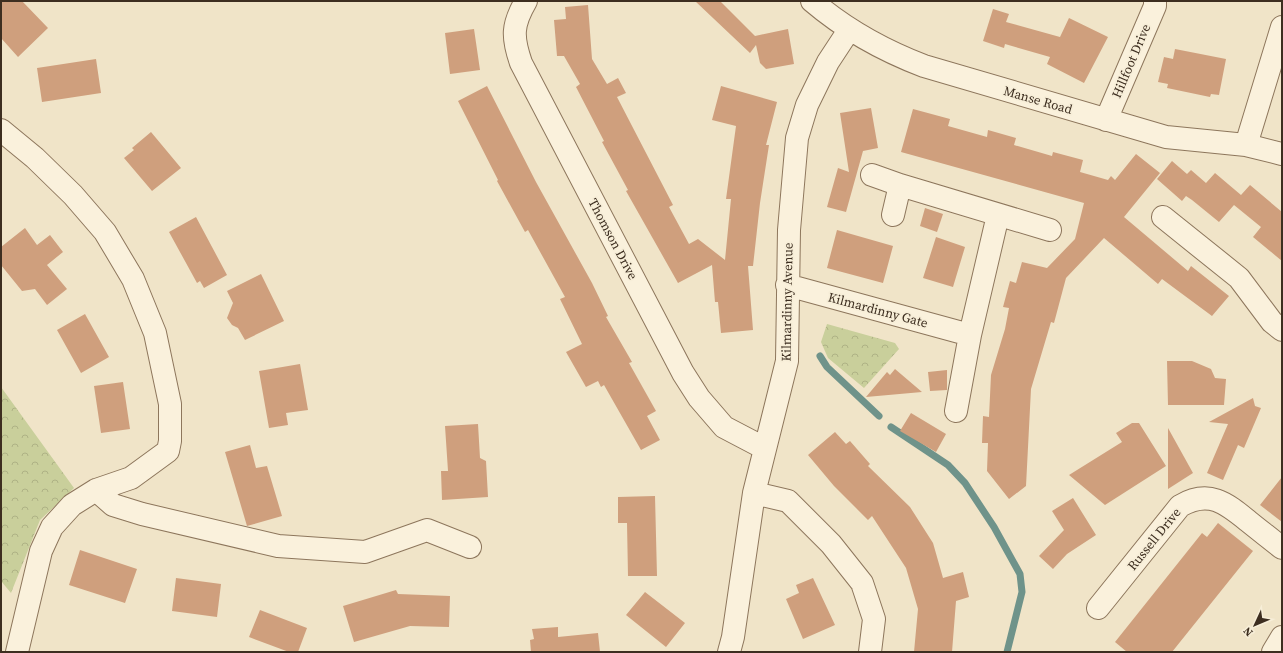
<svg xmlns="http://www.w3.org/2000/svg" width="1283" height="653" viewBox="0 0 1283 653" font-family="'Source Serif 4',serif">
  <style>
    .forest { fill: url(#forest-crowns) }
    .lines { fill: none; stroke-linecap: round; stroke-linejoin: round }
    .stream { stroke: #6f938a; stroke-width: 7 }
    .building { fill: #cf9f7d }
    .minor-casing { stroke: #8d765c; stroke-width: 24 }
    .minor { stroke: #faf1dc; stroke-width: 22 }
    .labels { text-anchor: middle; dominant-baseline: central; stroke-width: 3.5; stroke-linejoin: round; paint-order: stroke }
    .street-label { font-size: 13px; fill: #3d2e20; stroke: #f7eed8 }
  </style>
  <defs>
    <pattern id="forest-crowns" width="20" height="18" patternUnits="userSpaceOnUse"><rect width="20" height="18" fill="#c9cf9b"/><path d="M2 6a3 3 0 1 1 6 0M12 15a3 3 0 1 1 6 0" fill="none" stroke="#aeb285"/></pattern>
  </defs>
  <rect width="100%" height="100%" fill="#f0e4c8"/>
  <path class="forest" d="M 827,324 L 895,343 L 899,349 L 864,388 L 828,358 L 821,342 Z
    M 1,387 L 74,488 L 40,520 L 11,593 L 1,581 Z"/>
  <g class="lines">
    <path class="stream" d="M 820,356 L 827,367 L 879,416
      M 891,427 L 948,465 L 965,483 L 994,527 L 1020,574 L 1022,592 L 1007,652"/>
  </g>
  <path class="building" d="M 1,1 L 22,1 L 48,28 L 18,57 L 1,38 Z
    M 695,1 L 720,1 L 755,36 L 788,29 L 794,64 L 766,69 L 760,63 L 756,45 L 750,53 Z
    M 588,5 L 592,59 L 607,84 L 618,78 L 626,93 L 617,97 L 673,205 L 669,207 L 689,244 L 698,239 L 725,260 L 731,199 L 726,199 L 736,126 L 712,120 L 721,86 L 777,102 L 766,145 L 769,145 L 760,203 L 753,266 L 748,266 L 753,330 L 721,333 L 718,302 L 715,302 L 712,265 L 678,283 L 626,191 L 628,190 L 602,142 L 604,141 L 576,87 L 580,84 L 564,56 L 557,56 L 554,20 L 566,19 L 565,7 Z
    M 993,9 L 1009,14 L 1006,22 L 1060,37 L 1069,18 L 1108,37 L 1084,83 L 1047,64 L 1050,57 L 1005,44 L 1004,48 L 983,41 Z
    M 474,29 L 480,70 L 450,74 L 445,33 Z
    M 1175,49 L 1226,59 L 1219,95 L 1211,94 L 1210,97 L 1167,88 L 1168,84 L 1158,82 L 1164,57 L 1173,59 Z
    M 96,59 L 101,93 L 42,102 L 37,68 Z
    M 487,86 L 536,182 L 592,283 L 608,316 L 606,317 L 632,362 L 629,363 L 656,411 L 647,416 L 660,440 L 641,450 L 604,385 L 601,387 L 598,381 L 586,387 L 566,352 L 582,344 L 560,299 L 565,297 L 528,230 L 525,232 L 497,181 L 498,180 L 458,101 Z
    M 871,108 L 878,148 L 863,151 L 846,212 L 827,207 L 838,168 L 849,172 L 840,113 Z
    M 913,109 L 950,119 L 948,126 L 987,137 L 988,130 L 1016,138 L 1014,145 L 1052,156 L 1053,152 L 1083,160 L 1080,172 L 1108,180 L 1111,176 L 1115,180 L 1136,154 L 1160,173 L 1124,217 L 1188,271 L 1191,266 L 1229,296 L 1212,316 L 1162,279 L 1158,284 L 1104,238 L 1066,278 L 1054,323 L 1051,322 L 1031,389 L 1026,486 L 1009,499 L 987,471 L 988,443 L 982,443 L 983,416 L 989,417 L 991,375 L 1005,329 L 1009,308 L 1003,307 L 1010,281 L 1016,283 L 1022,262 L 1047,268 L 1075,239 L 1084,203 L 901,152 Z
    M 151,132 L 181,168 L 152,191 L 124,158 L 134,150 L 132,148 Z
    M 1172,161 L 1187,174 L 1191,170 L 1206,183 L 1215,173 L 1241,195 L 1250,185 L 1282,212 L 1282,261 L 1253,237 L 1261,227 L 1234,205 L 1219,222 L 1192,200 L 1186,196 L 1182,201 L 1157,179 Z
    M 925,208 L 943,214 L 937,232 L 920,226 Z
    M 196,217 L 227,275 L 204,288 L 200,281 L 197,283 L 169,232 Z
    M 25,228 L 37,245 L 50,235 L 63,252 L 47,265 L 67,289 L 47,305 L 35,289 L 22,291 L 1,265 L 1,247 Z
    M 837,230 L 893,246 L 883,283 L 827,268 Z
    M 936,237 L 965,247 L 953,287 L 923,278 Z
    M 261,274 L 284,321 L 245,340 L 238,328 L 232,325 L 227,318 L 233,303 L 227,291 Z
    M 85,314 L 109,357 L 81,373 L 57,330 Z
    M 1167,361 L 1192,361 L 1211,369 L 1215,378 L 1226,379 L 1224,405 L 1168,405 Z
    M 300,364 L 308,410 L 286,413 L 288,425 L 269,428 L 259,371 Z
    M 895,369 L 922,392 L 866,397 L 887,372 L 890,375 Z
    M 947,370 L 947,390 L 930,391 L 928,372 Z
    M 123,382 L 130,429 L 101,433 L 94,386 Z
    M 1253,398 L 1255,406 L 1261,408 L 1244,448 L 1238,445 L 1223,480 L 1207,473 L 1228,424 L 1209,422 Z
    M 911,413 L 946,434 L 936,452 L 900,431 Z
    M 1132,423 L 1139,423 L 1166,466 L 1105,505 L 1069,475 L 1122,442 L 1116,433 Z
    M 478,424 L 480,458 L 486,461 L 488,497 L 442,500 L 441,471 L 448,471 L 445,426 Z
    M 1168,428 L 1193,473 L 1168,489 Z
    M 835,432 L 846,444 L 850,441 L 870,464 L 868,466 L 910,507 L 933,543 L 943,578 L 963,572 L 969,597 L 956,601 L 952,652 L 914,652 L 918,609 L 906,568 L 872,516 L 868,520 L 834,486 L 808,455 Z
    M 250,445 L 256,468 L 267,466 L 282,516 L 247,526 L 225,452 Z
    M 1282,477 L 1282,522 L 1260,505 Z
    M 655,496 L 657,576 L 628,576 L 627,523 L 618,523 L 618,497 Z
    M 1073,498 L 1096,535 L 1067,554 L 1053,569 L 1039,556 L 1064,530 L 1052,511 Z
    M 1218,523 L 1253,551 L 1172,652 L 1127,652 L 1115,642 L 1202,533 L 1207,537 Z
    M 80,550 L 137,569 L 125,603 L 69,585 Z
    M 176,578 L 221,584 L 217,617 L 172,611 Z
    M 813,578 L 835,625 L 803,639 L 786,599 L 799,593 L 796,585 Z
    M 396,590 L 398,594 L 450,596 L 449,627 L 410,626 L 354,642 L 343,606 Z
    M 645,592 L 685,623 L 666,647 L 626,615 Z
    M 260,610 L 307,628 L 298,652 L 289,652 L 249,637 Z
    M 558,627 L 558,637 L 598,633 L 600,652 L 531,652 L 530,640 L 534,639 L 532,629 Z"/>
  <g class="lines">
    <g class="minor-casing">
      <path id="minor" d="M 526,1 C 512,25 512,37 521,63 L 683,373 L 699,398 L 724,427 L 764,448
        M 812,1 C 846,30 882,50 924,66 L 1166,137 L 1246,145 L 1282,154
        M 1106,120 L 1155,6 L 1155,1
        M 1,130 L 35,158 L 73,195 L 105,232 L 133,279 L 155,333 L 170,404 L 170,441 L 168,451 L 131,478 L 96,490 L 72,505 L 52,527 L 41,551 L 17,652
        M 1246,145 L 1282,27
        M 872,175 L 900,185 L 893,215
        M 900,185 L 1050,230
        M 1163,217 L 1239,278 L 1272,322 L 1282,330
        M 787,285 L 970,335
        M 956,411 L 970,335 L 998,215
        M 96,490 L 113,505 L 142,514 L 278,546 L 365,552 L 427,530 L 470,547
        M 754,493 L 788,501 L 831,544 L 862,583 L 874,619 L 870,652
        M 1098,608 L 1180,506 C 1209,489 1226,503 1248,521 C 1259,530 1271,539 1282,548
        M 729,652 L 733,637 L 754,493 L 787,361 L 789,230 L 797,138 L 807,105 L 828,62 L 849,30
        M 1273,652 L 1282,637"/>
    </g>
    <use href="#minor" class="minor"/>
  </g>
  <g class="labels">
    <g class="street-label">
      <text transform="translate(1131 61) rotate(-67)">Hillfoot Drive</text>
      <text transform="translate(1038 100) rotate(16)">Manse Road</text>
      <text transform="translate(613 239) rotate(62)">Thomson Drive</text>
      <text transform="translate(787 302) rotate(-89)">Kilmardinny Avenue</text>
      <text transform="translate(878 310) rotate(15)">Kilmardinny Gate</text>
      <text transform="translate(1154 539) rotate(-51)">Russell Drive</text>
    </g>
  </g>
  <rect width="1283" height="653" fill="none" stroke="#3d2e20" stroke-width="4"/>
  <g transform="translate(1255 625) rotate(226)" stroke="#f7eed8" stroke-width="3" paint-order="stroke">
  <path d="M0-3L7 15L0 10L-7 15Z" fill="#3d2e20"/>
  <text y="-6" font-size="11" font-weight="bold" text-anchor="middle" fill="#3d2e20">N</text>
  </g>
</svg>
